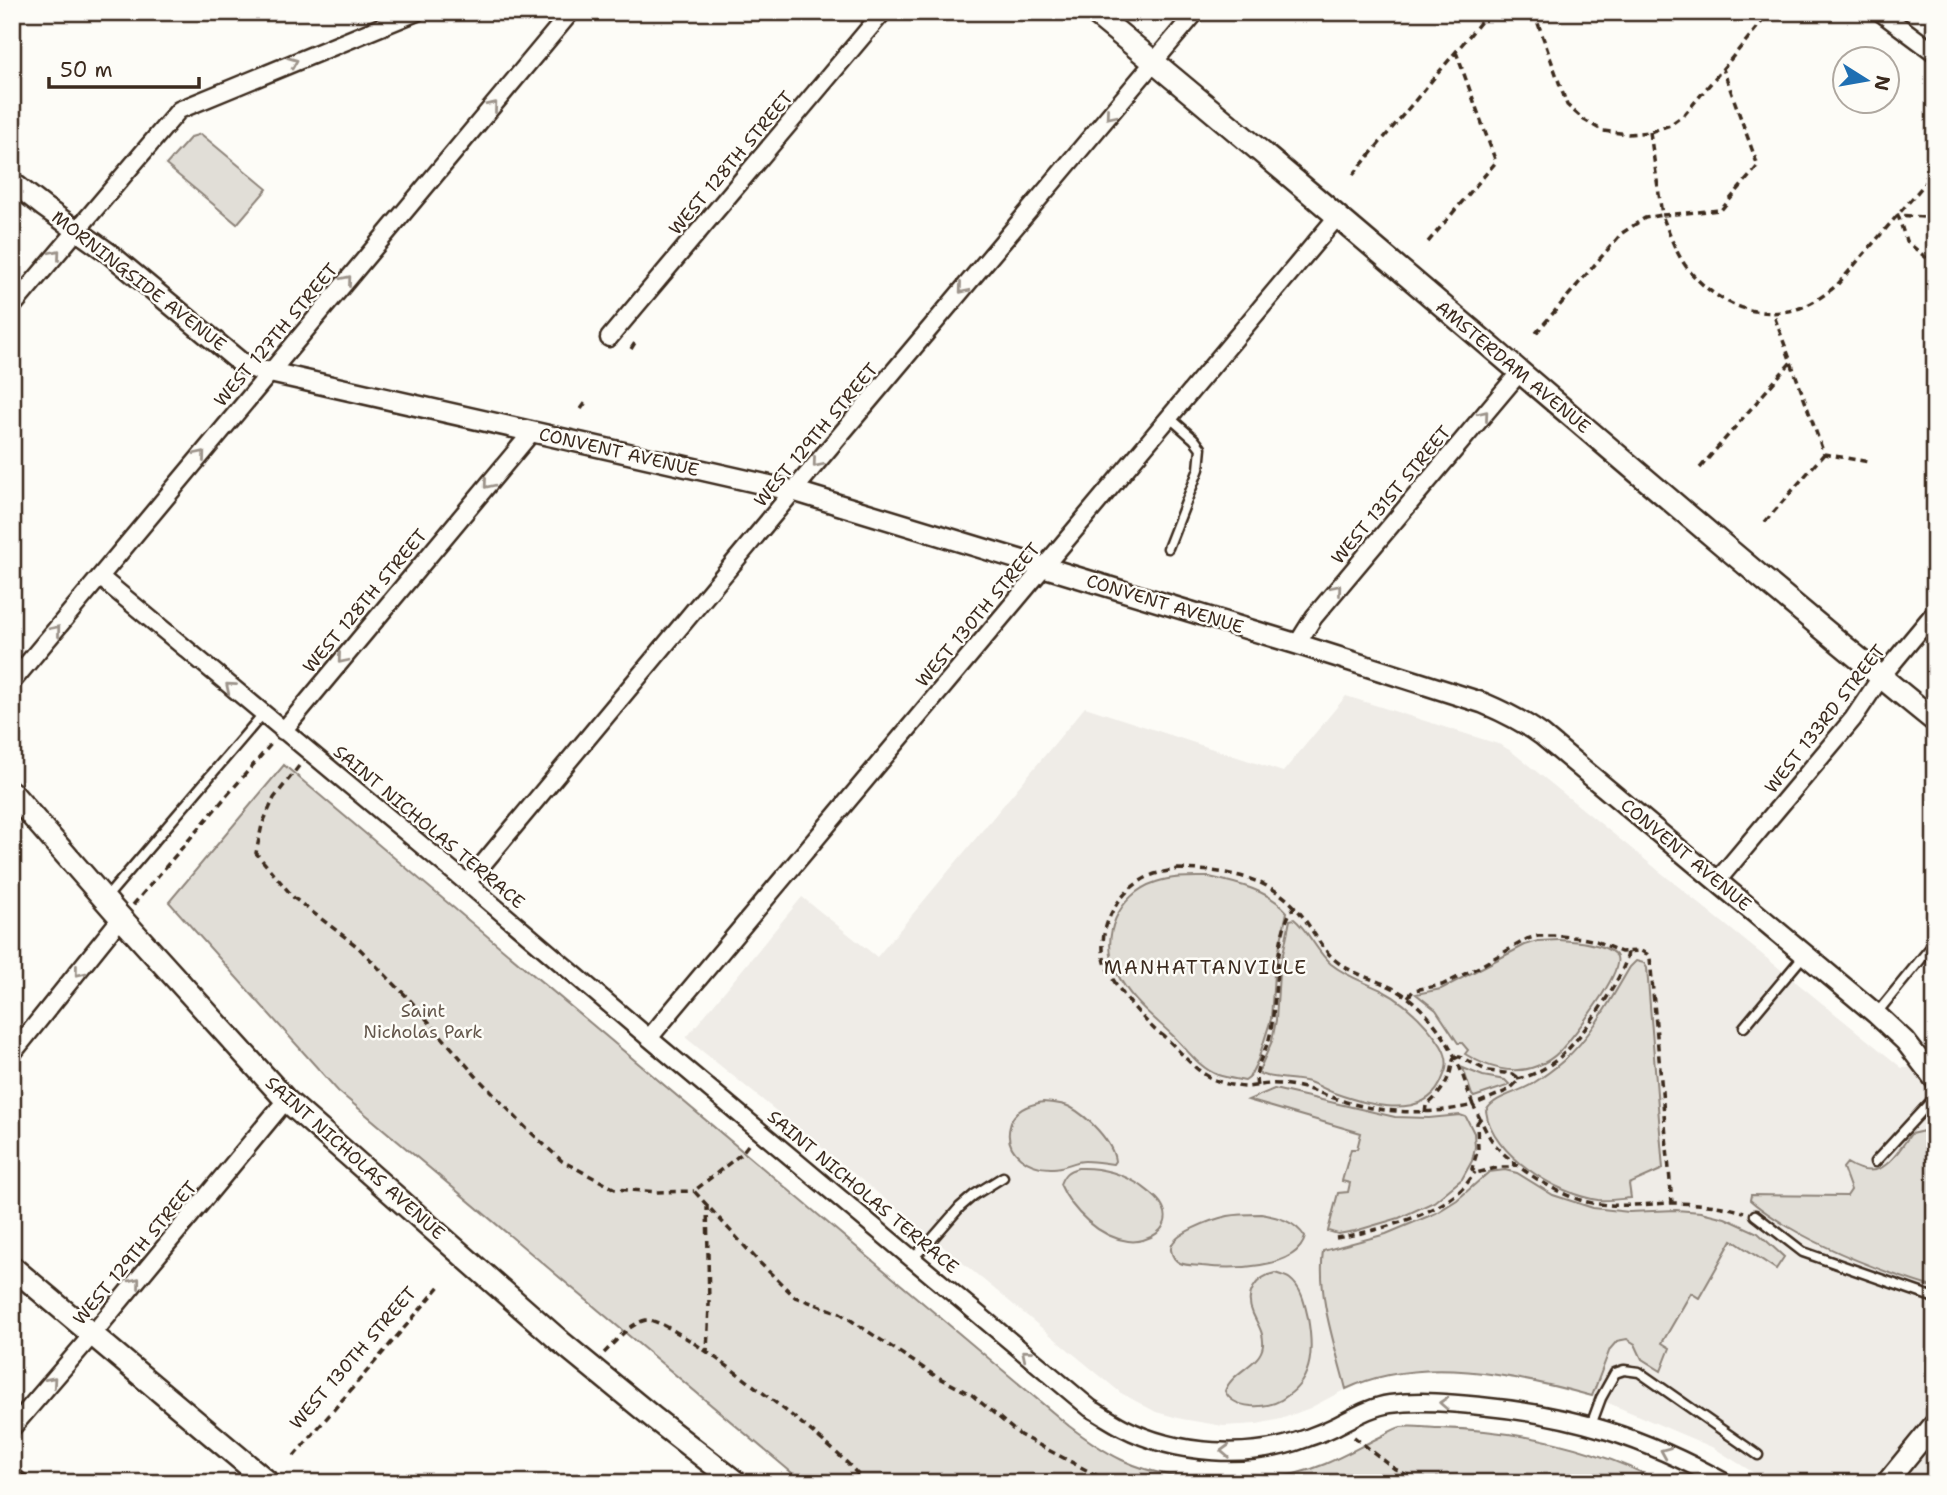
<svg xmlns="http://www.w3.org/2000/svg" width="1947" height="1495" viewBox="0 0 1947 1495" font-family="'Shantell Sans',sans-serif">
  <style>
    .built { fill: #efece7 }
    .green { fill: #e1ded7; stroke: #8e847a; stroke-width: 2 }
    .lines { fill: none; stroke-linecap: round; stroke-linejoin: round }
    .service-casing { stroke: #3b2a1e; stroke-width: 13 }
    .minor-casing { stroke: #3b2a1e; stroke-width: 21 }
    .tertiary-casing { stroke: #3b2a1e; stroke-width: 24 }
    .secondary-casing { stroke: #3b2a1e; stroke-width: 26 }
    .path { stroke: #3b2a1e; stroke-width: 3.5; stroke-dasharray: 7 5; stroke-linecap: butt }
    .service { stroke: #fdfcf7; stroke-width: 8 }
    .minor { stroke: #fdfcf7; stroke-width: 16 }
    .tertiary { stroke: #fdfcf7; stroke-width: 19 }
    .secondary { stroke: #fdfcf7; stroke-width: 21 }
    .oneway { stroke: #9c938a }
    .labels { text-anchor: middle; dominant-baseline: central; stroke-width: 5; stroke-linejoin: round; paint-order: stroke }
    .street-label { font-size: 18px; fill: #3b2a1e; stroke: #fdfcf7 }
    .park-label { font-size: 18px; fill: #64574c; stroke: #fdfcf7 }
    .neighbourhood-label { font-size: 19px; letter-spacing: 2px; fill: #3b2a1e; stroke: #fdfcf7 }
  </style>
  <rect width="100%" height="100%" fill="#fdfcf7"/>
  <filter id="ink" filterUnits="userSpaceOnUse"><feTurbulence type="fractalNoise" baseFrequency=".0143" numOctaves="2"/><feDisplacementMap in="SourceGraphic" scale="14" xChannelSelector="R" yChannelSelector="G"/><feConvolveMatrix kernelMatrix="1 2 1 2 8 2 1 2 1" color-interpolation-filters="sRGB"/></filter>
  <g filter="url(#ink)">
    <path class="built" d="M 1346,696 L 1501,745 L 1511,751 L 1902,1068 L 1935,1066 L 1935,1483 L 1770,1483 L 1714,1448 L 1592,1396 L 1557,1386 L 1477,1373 L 1413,1371 L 1379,1376 L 1346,1389 L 1310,1408 L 1281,1419 L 1257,1424 L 1223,1426 L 1182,1419 L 1156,1412 L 1121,1393 L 874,1190 L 686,1038 L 802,897 L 877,957 L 1085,707 L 1283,772 Z"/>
    <path class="green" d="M 201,134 L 267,189 L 237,224 L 166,165 L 191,137 Z
      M 284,765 L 1069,1426 C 1086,1439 1103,1451 1122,1460 C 1178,1486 1268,1488 1325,1464 C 1345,1456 1363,1445 1382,1436 C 1388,1433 1395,1428 1401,1427 C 1413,1425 1427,1428 1438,1428 C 1516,1430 1594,1447 1663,1483 L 804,1483 L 338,1091 L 169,902 Z
      M 1209,877 C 1236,883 1269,890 1287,912 L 1274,974 L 1271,1019 L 1258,1060 L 1249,1078 L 1245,1081 C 1236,1079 1227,1078 1218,1075 C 1198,1068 1186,1047 1170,1033 C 1151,1015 1129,998 1117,973 C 1099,938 1118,894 1156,882 C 1173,876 1191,877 1209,877 Z
      M 1294,919 C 1309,931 1316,951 1331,964 C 1347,977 1365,982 1383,991 C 1401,1000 1414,1012 1428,1028 C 1434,1036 1442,1044 1445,1054 C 1449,1066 1445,1073 1440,1084 C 1421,1121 1365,1104 1334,1093 C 1326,1090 1318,1085 1309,1082 C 1296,1078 1266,1079 1258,1073 L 1272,1041 L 1276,1020 L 1279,973 L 1290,920 Z
      M 1559,940 C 1574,941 1605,943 1616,955 C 1627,969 1571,1039 1560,1051 C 1554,1057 1545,1063 1537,1066 C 1513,1076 1486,1067 1465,1054 L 1468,1050 L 1462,1043 L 1458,1043 L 1436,1010 L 1416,994 L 1441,989 L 1525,945 L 1538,941 Z
      M 1636,961 L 1644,963 L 1647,968 L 1663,1169 L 1629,1184 L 1631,1198 C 1620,1199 1609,1201 1598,1200 C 1558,1195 1491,1154 1486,1111 C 1494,1096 1518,1093 1532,1084 C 1543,1077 1554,1069 1563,1061 C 1592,1036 1611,999 1630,967 Z
      M 1463,1068 L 1483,1076 L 1505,1080 L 1509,1084 L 1507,1086 L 1474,1097 L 1472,1095 Z
      M 1274,1089 L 1395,1117 L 1429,1118 L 1460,1115 L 1466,1117 L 1474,1133 L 1475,1147 L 1472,1161 L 1462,1179 L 1434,1202 L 1399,1218 L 1355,1231 L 1338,1234 L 1328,1231 L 1338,1193 L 1348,1192 L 1350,1183 L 1342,1181 L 1351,1149 L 1357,1149 L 1361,1133 L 1248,1100 Z
      M 1043,1102 C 1052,1103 1062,1103 1070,1107 C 1087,1116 1113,1142 1115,1161 L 1113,1164 C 1104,1163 1094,1161 1085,1161 C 1074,1161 1065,1168 1053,1168 C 1030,1169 1003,1153 1010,1126 C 1013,1110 1028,1105 1043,1102 Z
      M 1924,1131 L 1935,1159 L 1935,1288 C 1883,1272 1832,1253 1785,1225 C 1773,1217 1761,1210 1750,1200 L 1751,1195 L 1847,1196 L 1851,1190 L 1843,1168 L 1847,1163 C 1881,1184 1893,1158 1911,1134 Z
      M 1078,1168 C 1101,1167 1121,1173 1140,1185 C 1148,1191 1159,1198 1163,1207 C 1174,1229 1147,1244 1128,1241 C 1099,1237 1072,1211 1060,1184 C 1064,1174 1067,1171 1078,1168 Z
      M 1505,1170 L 1517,1173 L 1553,1195 L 1593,1208 L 1629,1212 L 1676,1210 L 1701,1212 L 1725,1218 L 1758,1233 L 1784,1257 L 1776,1269 L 1732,1240 L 1699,1298 L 1691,1293 L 1662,1343 L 1670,1348 L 1661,1371 L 1642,1359 L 1635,1344 L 1627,1339 L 1617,1341 L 1610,1349 L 1592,1396 C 1516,1375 1420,1354 1346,1389 C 1335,1345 1317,1296 1323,1251 L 1386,1234 L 1436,1213 L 1457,1200 L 1489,1172 Z
      M 1261,1214 C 1278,1217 1295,1221 1305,1237 C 1297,1270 1229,1269 1202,1266 C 1195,1265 1187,1266 1180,1263 C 1176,1261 1172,1256 1171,1250 C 1169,1234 1214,1219 1228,1216 C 1239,1214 1250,1214 1261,1214 Z
      M 1275,1273 C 1280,1275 1286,1276 1290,1279 C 1302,1288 1305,1305 1308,1318 C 1313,1347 1314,1378 1287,1396 C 1277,1404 1264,1407 1251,1406 C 1241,1405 1229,1401 1225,1391 C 1232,1371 1261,1365 1263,1345 C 1264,1333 1258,1325 1253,1314 C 1244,1295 1255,1277 1275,1273 Z"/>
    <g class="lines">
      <g class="service-casing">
        <path id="service" d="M 1168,548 L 1199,469 L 1201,448 L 1194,439 L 1169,417
          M 106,898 L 263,714
          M 1876,1014 L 1935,942
          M 1744,1027 L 1805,954
          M 1875,1162 L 1935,1097
          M 1755,1215 L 1803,1252 L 1935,1298
          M 912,1259 L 933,1238 L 960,1207 L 974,1195 L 1003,1177
          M 1591,1425 L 1601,1398 L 1615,1373 L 1624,1370 L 1639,1372 L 1758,1455"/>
      </g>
      <g class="minor-casing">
        <path id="minor" d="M 1880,12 L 1935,53
          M 12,307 L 179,110 L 417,12
          M 609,338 L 883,12
          M 100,577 L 467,883 L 649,1038 L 1090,1408 C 1100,1414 1111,1421 1122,1427 C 1176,1455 1250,1460 1307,1438 C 1315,1435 1324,1432 1332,1428 C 1351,1419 1369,1407 1390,1404 C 1420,1400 1451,1403 1480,1406 C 1573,1415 1644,1437 1726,1483
          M 1297,644 L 1314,617 L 1519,373
          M 12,682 L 571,12
          M 283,731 L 532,432
          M 1717,881 L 1853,719 L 1881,677 L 1935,612
          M 467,883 L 815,465 L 1196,12
          M 649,1038 L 1337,217
          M 12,1054 L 121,918
          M 12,1428 L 92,1335 L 286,1100"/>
      </g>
      <g class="tertiary-casing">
        <path id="tertiary" d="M 12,182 L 44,207 L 110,254 L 240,362 L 259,370 L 794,491 L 1297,644 L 1483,703 C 1504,712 1523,721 1542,735 L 1876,1014 L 1905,1041 L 1935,1080
          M 1886,1483 L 1935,1423"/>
      </g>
      <g class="secondary-casing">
        <path id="secondary" d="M 1093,12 C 1377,244 1650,489 1935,721
          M 12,793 L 113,909 L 286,1100 L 561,1342 L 655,1419 L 737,1483
          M 12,1267 L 269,1483"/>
      </g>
      <path class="path" d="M 1534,12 L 1567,105 L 1584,120 L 1603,131 L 1628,134 L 1650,132 L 1670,125 L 1685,114 L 1770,12
        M 1650,132 L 1662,215 L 1721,210 L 1758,166 L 1723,69
        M 1353,175 L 1489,12
        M 1935,218 L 1898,215 L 1906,241 L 1935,265
        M 1428,242 L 1496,162 L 1456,52
        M 1536,333 L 1622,233 L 1645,218 L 1662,215 C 1669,233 1676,254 1688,269 C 1715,303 1758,322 1800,308 C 1814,303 1826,294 1837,285 L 1935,172
        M 631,349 L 636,341
        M 581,409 L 587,401
        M 1824,454 L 1869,462
        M 1700,468 L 1791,362 L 1773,313
        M 1765,522 L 1824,454 L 1791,362
        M 299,766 L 274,798 L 262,825 L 256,853 L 294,898 L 358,947 L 409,999 L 476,1076 L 527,1129 L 562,1161 L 615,1189 L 658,1192 L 694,1191
        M 1178,869 C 1223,870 1271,876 1300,913 C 1312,928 1320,947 1335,960 C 1354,976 1378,979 1398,991 C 1421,1004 1442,1031 1454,1055 C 1462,1070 1467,1089 1473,1105 C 1431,1115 1388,1114 1346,1102 C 1324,1095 1302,1085 1279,1084 C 1268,1083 1258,1086 1247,1087 C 1237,1087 1220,1083 1211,1078 C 1193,1069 1182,1053 1167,1039 C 1164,1036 1159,1033 1155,1030 C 1139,1014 1122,995 1111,976 C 1089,939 1115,890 1152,875 C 1160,872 1170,871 1178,869 Z
        M 133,905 L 272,743
        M 1408,997 L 1414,990 L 1442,985 L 1479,967 L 1527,939 L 1538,936 L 1560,936 L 1582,938 L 1596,941 L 1621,952 L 1641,951 L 1647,954 L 1650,958 L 1672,1203
        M 1455,1057 L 1460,1057 L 1488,1071 L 1513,1074 L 1517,1077 L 1517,1082 L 1509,1090 L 1473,1105 C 1481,1119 1486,1135 1497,1147 C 1518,1170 1568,1202 1599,1204 C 1623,1207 1646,1204 1670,1203 C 1694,1203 1720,1205 1744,1212
        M 1517,1079 C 1533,1076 1548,1067 1560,1057 C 1580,1040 1625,977 1628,952
        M 1257,1086 C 1253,1069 1264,1055 1269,1039 C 1278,1007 1273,930 1295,906
        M 1425,1113 L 1426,1106 C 1437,1097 1445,1087 1450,1073 C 1452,1067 1451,1063 1455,1057
        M 1480,1119 L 1477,1123 L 1478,1149 L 1472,1169 L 1476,1173 L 1500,1167 L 1512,1167 L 1515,1164
        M 748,1145 L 741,1154 L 694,1191 L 760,1263 L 795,1297 L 840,1313 L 934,1375 L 972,1395 L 1020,1435 L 1111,1483
        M 707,1204 L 709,1304 L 707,1353
        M 1336,1238 C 1373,1232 1435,1216 1462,1189 C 1467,1184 1471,1178 1475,1172
        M 604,1353 C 616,1341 629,1324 646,1320 C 671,1316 820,1436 843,1459 C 851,1466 858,1475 865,1483
        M 1354,1437 L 1395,1469 L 1424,1483
        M 294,1456 L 441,1285
        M 12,1464 L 34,1483
        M 206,1483 L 210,1478"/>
      <use href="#service" class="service"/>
      <use href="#minor" class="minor"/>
      <use href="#tertiary" class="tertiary"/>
      <use href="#secondary" class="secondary"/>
    </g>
    <defs><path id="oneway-chevron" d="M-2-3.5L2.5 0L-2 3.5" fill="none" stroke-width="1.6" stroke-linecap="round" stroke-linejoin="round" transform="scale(1.75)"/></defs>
    <g class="oneway">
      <use href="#oneway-chevron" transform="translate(293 62) rotate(-22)"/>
      <use href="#oneway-chevron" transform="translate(493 106) rotate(-50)"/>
      <use href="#oneway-chevron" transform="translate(1110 115) rotate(130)"/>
      <use href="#oneway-chevron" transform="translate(56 254) rotate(-50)"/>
      <use href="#oneway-chevron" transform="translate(347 280) rotate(-50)"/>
      <use href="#oneway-chevron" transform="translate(963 289) rotate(130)"/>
      <use href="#oneway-chevron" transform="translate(1484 415) rotate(-50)"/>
      <use href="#oneway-chevron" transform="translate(201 455) rotate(-50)"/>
      <use href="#oneway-chevron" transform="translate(817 463) rotate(130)"/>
      <use href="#oneway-chevron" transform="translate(488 484) rotate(130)"/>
      <use href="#oneway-chevron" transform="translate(1337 589) rotate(-50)"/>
      <use href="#oneway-chevron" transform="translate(56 630) rotate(-50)"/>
      <use href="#oneway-chevron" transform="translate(342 659) rotate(130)"/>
      <use href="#oneway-chevron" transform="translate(230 687) rotate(-140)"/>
      <use href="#oneway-chevron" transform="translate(79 972) rotate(129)"/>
      <use href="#oneway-chevron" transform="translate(136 1282) rotate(-51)"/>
      <use href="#oneway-chevron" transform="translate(1026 1354) rotate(-140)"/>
      <use href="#oneway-chevron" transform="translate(52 1381) rotate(-49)"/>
      <use href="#oneway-chevron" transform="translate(1444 1403) rotate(-177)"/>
      <use href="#oneway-chevron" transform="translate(1225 1451) rotate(-178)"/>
      <use href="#oneway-chevron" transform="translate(1665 1452) rotate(-157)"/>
    </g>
  </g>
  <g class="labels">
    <g class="street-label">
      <text transform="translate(731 163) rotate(-50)">WEST 128TH STREET</text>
      <text transform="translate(139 281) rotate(38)">MORNINGSIDE AVENUE</text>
      <text transform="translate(276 335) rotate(-50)">WEST 127TH STREET</text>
      <text transform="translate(1513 367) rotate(40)">AMSTERDAM AVENUE</text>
      <text transform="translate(816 435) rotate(-50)">WEST 129TH STREET</text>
      <text transform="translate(619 452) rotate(13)">CONVENT AVENUE</text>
      <text transform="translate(1391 495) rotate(-50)">WEST 131ST STREET</text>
      <text transform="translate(365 601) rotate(-50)">WEST 128TH STREET</text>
      <text transform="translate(1165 604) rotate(17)">CONVENT AVENUE</text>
      <text transform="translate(978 615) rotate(-50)">WEST 130TH STREET</text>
      <text transform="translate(1825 719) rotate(-52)">WEST 133RD STREET</text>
      <text transform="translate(429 827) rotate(40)">SAINT NICHOLAS TERRACE</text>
      <text transform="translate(1686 855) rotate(40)">CONVENT AVENUE</text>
      <text transform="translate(355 1158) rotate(42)">SAINT NICHOLAS AVENUE</text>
      <text transform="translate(863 1192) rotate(40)">SAINT NICHOLAS TERRACE</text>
      <text transform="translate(135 1253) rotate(-50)">WEST 129TH STREET</text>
      <text transform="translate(353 1358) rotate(-49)">WEST 130TH STREET</text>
    </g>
    <g class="park-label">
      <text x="423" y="1011">Saint<tspan x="423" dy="21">Nicholas Park</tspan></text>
    </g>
    <g class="neighbourhood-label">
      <text x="1206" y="967">MANHATTANVILLE</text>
    </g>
  </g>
  <rect width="1947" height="1495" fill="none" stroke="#fdfcf7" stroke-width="42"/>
  <rect x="21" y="21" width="1905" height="1453" fill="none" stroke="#3b2a1e" stroke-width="2.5" filter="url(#ink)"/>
  <g transform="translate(1866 80) rotate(101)"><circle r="33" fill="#fdfcf7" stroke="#afa8a0" stroke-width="2"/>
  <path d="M0-5L12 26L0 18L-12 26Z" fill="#1f6fb2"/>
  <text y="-10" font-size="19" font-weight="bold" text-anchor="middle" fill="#3b2a1e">N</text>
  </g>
  <path d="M49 77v10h150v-10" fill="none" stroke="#3b2a1e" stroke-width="3.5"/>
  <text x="60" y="77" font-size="21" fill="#3b2a1e" stroke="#fdfcf7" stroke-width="5" paint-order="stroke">50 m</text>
</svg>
